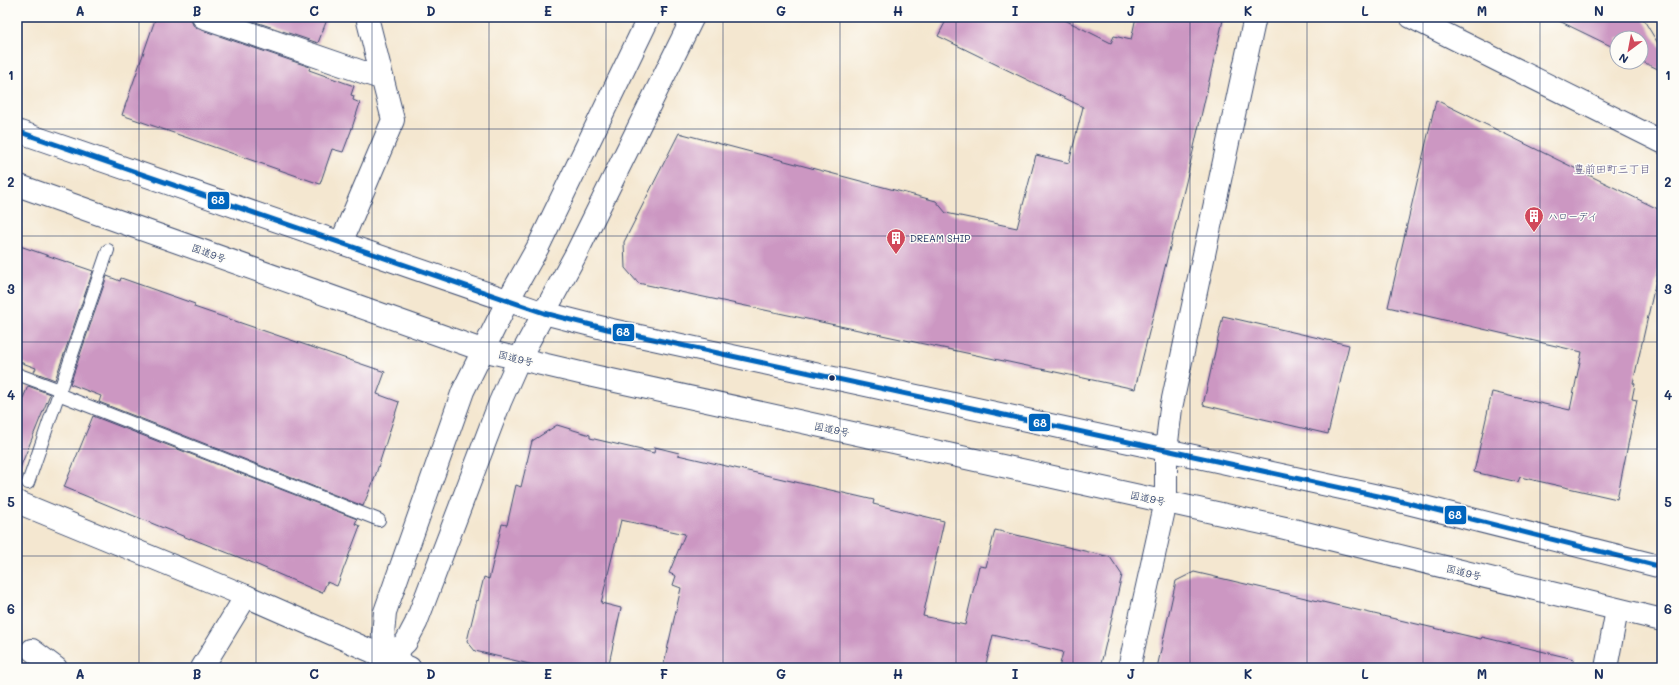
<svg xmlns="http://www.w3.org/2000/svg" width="1679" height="685" viewBox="0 0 1679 685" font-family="Mali,'Klee One',sans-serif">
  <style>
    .building { fill: #cc97c2 }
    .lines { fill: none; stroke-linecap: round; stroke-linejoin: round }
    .service-casing { stroke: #3c4b6f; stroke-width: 14 }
    .minor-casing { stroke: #3c4b6f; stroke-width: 24 }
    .tertiary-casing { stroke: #3c4b6f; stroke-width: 24 }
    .trunk-casing { stroke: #3c4b6f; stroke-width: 24 }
    .service { stroke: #fff; stroke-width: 12 }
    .minor { stroke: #fff; stroke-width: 22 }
    .tertiary { stroke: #fff; stroke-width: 22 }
    .trunk { stroke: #fff; stroke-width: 22 }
    .bus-1-casing { stroke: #fdfcf7; stroke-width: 8 }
    .bus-1 { stroke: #0065bd; stroke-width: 5 }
    .grid { fill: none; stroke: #1b2f5e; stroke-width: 1; stroke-opacity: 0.55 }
    .bus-dot { fill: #1b2f5e; stroke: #fdfcf7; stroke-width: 1.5 }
    .labels { text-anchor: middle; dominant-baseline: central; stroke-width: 3; stroke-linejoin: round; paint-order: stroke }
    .poi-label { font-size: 10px; fill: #1b2f5e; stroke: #fdfcf7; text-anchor: start }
    .street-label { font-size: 10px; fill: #1b2f5e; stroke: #fdfcf7 }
    .neighbourhood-label { font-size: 11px; fill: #595381; stroke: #fdfcf7 }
    .line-badge { stroke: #fdfcf7; stroke-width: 1.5 }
    .badge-label { font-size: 11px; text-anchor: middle; font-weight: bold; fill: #fff }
    .neatline { fill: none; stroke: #1b2f5e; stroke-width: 1.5 }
    .grid-label { font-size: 13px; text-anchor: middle; font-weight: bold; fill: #1b2f5e }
  </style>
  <rect width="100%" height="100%" fill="#fdfcf7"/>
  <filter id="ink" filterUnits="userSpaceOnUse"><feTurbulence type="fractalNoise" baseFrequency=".025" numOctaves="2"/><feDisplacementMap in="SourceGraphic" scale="8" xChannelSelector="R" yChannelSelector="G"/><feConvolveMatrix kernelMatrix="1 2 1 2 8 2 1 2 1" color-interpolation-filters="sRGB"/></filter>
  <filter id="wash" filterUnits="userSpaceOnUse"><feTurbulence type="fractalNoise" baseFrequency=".012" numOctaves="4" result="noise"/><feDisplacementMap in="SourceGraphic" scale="16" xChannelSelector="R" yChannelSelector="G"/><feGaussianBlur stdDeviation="0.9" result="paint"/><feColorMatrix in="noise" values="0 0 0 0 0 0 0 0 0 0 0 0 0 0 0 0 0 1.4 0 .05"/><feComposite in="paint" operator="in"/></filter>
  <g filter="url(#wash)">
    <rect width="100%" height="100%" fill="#f4e7d0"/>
    <g id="blocks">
      <path class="building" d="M 156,17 L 191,17 L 193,25 L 199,29 L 310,67 L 309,70 L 354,86 L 351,95 L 354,96 L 353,100 L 360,103 L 351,131 L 343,152 L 332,149 L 320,184 L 122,115 Z
        M 241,17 L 328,17 L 318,43 Z
        M 948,17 L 1059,17 L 1111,43 L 1114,36 L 1131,40 L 1136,17 L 1209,17 L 1223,20 L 1186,182 L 1135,389 L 638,283 L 625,268 L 624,242 L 679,133 L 936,201 L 946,213 L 1017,228 L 1036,155 L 1069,163 L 1083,107 L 938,36 Z
        M 1551,17 L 1642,17 L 1662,50 L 1662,71 L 1641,61 L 1641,38 L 1617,38 L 1617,49 Z
        M 1436,100 L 1662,211 L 1662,254 L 1633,383 L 1635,384 L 1632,399 L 1637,400 L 1617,499 L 1520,477 L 1518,482 L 1474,472 L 1492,392 L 1570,410 L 1582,352 L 1388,307 Z
        M 17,245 L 93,271 L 55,380 L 34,372 L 36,368 L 17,361 Z
        M 107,276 L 120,281 L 121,278 L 195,304 L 194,307 L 385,372 L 377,394 L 399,402 L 374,480 L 363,506 L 99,402 L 101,396 L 70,384 Z
        M 1223,316 L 1349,345 L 1328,434 L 1203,405 Z
        M 28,386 L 50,394 L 18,473 L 17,413 Z
        M 93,416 L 357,519 L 355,524 L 360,526 L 337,586 L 327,582 L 322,593 L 246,560 L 190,538 L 190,539 L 64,487 Z
        M 557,425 L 590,435 L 590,438 L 654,453 L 655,447 L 679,453 L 678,455 L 874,500 L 873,504 L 944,521 L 923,616 L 965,625 L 979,566 L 986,567 L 995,530 L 1110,557 L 1122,575 L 1100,668 L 1059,668 L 1063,652 L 993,635 L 985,668 L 663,668 L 681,588 L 673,585 L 676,576 L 669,573 L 685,534 L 621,520 L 601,603 L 621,608 L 608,668 L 546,668 L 475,651 L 467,641 L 477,600 L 478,601 L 484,577 L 489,579 L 502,524 L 507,525 L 516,485 L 521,487 L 532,441 Z
        M 1194,572 L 1481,639 L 1482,637 L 1574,659 L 1573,668 L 1157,668 L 1176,581 Z"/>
    </g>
  </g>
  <g filter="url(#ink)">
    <use href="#blocks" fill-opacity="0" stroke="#3c4b6f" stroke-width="1"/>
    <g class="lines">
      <g class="service-casing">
        <path id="service" d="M 17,374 L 60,390
          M 58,394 L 379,520
          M 28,483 L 108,250"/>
      </g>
      <g class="minor-casing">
        <path id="minor" d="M 203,17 L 383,79
          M 341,243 L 393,120 L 368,21 L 369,17
          M 32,650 L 56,668
          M 202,668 L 246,596
          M 1606,668 L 1617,610"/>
      </g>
      <g class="tertiary-casing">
        <path id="tertiary" d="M 1411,17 L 1662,142
          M 17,502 L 246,596 L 410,668
          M 388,659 L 406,642 L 416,623 L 500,402 L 519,359 L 575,256 L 693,17
          M 388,659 L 383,635 L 385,612 L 463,391 L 507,302 L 538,247 L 649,17
          M 1129,668 L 1166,501 L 1166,451 L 1171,408 L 1255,17"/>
      </g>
      <g class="trunk-casing">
        <path id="trunk" d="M 17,131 L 544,313 L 607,329 L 1392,499 L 1662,567
          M 17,185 L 482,350 L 593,376 L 1285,528 L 1662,620"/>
      </g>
      <use href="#service" class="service"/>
      <use href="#minor" class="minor"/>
      <use href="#tertiary" class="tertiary"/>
      <use href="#trunk" class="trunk"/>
      <g class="bus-1-casing">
        <path id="bus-1" d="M 17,131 L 544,313 L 607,329 L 1392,499 L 1662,567"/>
      </g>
      <use href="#bus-1" class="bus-1"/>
    </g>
  </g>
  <path class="grid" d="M 139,17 L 139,668M 256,17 L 256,668M 372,17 L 372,668M 489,17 L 489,668M 606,17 L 606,668M 723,17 L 723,668M 840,17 L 840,668M 956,17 L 956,668M 1073,17 L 1073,668M 1190,17 L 1190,668M 1307,17 L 1307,668M 1423,17 L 1423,668M 1540,17 L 1540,668M 17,129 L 1662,129M 17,236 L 1662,236M 17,342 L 1662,342M 17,449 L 1662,449M 17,556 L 1662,556"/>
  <defs>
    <g id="building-pin" transform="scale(1)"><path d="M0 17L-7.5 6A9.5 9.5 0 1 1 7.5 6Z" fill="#d1495b" stroke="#fdfcf7"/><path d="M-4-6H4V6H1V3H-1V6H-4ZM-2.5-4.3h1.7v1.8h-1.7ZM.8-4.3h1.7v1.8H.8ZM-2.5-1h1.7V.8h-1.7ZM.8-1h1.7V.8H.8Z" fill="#fff"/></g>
  </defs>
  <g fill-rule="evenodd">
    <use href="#building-pin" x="1534" y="216"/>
    <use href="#building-pin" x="896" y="238"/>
  </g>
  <circle class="bus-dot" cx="832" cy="378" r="3.5"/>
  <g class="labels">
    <g class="poi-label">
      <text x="1548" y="216">ハローデイ</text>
      <text x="910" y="238">DREAM SHIP</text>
    </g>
    <g class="street-label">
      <text transform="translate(209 253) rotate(20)">国道9号</text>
      <text transform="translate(516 358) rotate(14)">国道9号</text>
      <text transform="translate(832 429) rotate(12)">国道9号</text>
      <text transform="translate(1148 498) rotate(12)">国道9号</text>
      <text transform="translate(1464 572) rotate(14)">国道9号</text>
    </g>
    <g class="neighbourhood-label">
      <text x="1612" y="168">豊前田町三丁目</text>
    </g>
  </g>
  <g class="line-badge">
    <rect x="207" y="191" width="23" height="19" rx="4" fill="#0065bd"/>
    <rect x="612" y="323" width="23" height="19" rx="4" fill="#0065bd"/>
    <rect x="1028" y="413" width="23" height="19" rx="4" fill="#0065bd"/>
    <rect x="1444" y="505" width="23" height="20" rx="4" fill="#0065bd"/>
  </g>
  <g class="badge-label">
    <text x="218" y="204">68</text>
    <text x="623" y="336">68</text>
    <text x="1040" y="427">68</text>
    <text x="1455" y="519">68</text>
  </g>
  <rect width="1679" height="685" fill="none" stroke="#fdfcf7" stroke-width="44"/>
  <g transform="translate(1629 50) rotate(212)"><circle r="19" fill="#fdfcf7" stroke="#a3aaba"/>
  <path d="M0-3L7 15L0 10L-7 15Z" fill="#d1495b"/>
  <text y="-6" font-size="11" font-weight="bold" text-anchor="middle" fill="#1b2f5e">N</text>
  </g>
  <rect x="22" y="22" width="1635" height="641" class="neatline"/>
  <g class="grid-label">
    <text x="80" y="16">A</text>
    <text x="197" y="16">B</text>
    <text x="314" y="16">C</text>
    <text x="431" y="16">D</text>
    <text x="548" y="16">E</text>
    <text x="664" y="16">F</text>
    <text x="781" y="16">G</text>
    <text x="898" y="16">H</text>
    <text x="1015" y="16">I</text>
    <text x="1131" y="16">J</text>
    <text x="1248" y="16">K</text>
    <text x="1365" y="16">L</text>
    <text x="1482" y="16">M</text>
    <text x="1599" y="16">N</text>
    <text x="11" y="80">1</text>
    <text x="1668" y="80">1</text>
    <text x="11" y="187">2</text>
    <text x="1668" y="187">2</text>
    <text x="11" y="294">3</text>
    <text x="1668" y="294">3</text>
    <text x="11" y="400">4</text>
    <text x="1668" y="400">4</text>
    <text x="11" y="507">5</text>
    <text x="1668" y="507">5</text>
    <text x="11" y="614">6</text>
    <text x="1668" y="614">6</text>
    <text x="80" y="679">A</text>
    <text x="197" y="679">B</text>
    <text x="314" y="679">C</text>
    <text x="431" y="679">D</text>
    <text x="548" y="679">E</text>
    <text x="664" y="679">F</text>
    <text x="781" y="679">G</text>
    <text x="898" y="679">H</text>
    <text x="1015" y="679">I</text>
    <text x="1131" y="679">J</text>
    <text x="1248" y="679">K</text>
    <text x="1365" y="679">L</text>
    <text x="1482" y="679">M</text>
    <text x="1599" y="679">N</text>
  </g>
</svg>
